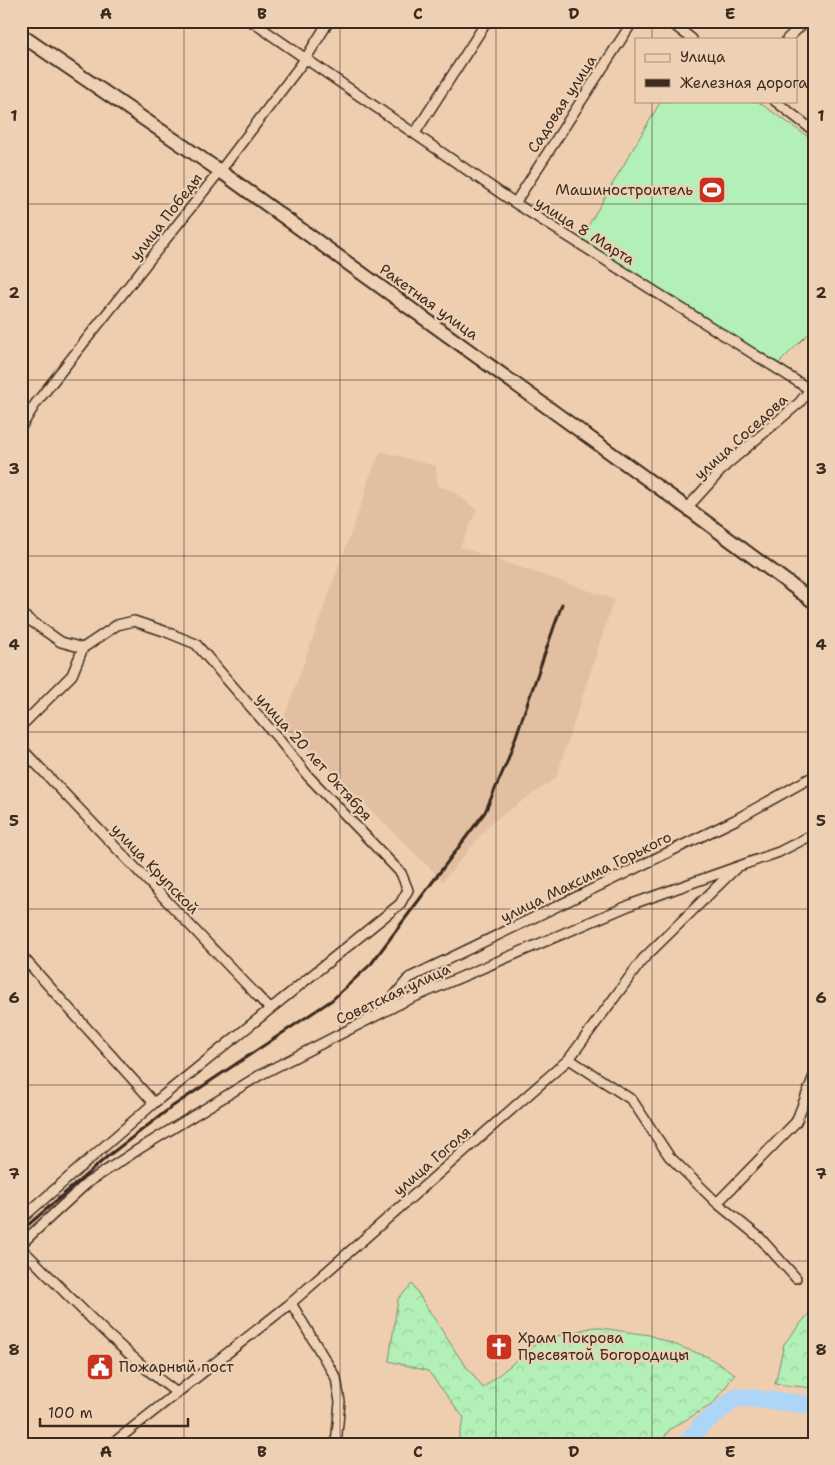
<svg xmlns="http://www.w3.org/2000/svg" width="835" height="1465" viewBox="0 0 835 1465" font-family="'Shantell Sans',sans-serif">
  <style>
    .built { fill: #e3bfa2 }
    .forest { fill: url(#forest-crowns); stroke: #768d6a }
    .pitch { fill: #b2f0b7; stroke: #768d6a }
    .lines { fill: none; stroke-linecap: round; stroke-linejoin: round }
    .river { stroke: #acd5f7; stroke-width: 18 }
    .street-casing { stroke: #3b2a1e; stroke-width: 12 }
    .secondary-casing { stroke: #3b2a1e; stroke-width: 16 }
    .street { stroke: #eed1b4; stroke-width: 9 }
    .secondary { stroke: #eed1b4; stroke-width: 12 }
    .rail { stroke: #3b2a1e; stroke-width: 3 }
    .grid { fill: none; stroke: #3b2a1e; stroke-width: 1; stroke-opacity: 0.55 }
    .labels { text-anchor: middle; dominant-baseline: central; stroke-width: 4.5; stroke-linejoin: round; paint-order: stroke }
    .street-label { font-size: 15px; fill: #3b2a1e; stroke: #eed1b4 }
    .poi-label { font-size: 15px; fill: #3b2a1e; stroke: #eed1b4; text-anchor: start }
    .neatline { fill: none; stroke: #3b2a1e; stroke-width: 2 }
    .grid-label { font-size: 16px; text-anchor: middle; font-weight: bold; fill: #3b2a1e }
  </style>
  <defs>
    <pattern id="forest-crowns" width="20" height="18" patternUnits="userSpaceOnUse" patternTransform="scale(1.25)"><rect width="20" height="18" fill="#b2f0b7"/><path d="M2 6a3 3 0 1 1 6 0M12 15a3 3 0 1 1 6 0" fill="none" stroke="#9ace9d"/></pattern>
  </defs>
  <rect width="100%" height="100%" fill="#efceb0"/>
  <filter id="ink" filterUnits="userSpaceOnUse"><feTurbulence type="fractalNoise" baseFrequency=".02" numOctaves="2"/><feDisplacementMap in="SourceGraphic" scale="10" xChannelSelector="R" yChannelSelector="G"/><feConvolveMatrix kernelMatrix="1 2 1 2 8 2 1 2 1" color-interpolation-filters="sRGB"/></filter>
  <g filter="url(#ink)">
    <path class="built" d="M 381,451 L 436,466 L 438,486 L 451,490 L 477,510 L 460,547 L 614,599 L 556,778 L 492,822 L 443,881 L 282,723 L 366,491 L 368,480 Z"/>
    <path class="forest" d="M 412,1284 L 459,1357 L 483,1388 L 541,1340 L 594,1327 L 649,1335 L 708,1357 L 735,1374 L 713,1404 L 670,1429 L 660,1444 L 457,1444 L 464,1418 L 428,1371 L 389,1361 L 398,1299 Z
      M 814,1307 L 814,1388 L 775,1384 L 784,1344 Z"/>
    <path class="pitch" d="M 661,101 L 757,101 L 814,141 L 814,328 L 778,364 L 749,345 L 741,345 L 581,238 Z"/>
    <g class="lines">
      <path class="river" d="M 685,1444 L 702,1425 L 737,1397 L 814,1405"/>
      <g class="street-casing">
        <path id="street" d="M 251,21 L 515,203 L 809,389 L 814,380
          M 669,21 L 692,39
          M 787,39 L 806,21
          M 775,101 L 814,131
          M 415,133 L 487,21
          M 515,203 L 633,21
          M 21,427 L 36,403 L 227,162 L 306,58 L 329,21
          M 687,508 L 726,465 L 799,403 L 814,385
          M 806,596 L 814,590
          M 21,614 L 61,642 L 83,648 L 117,625 L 134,621 L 164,631 L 196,644 L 277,737 L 308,776 L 401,873 L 408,890 L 400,904 L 154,1103 L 21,1219
          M 21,726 L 72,675 L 83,648
          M 21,748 L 270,1009
          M 21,955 L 154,1103
          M 382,1011 L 409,978 L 735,820 L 814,776
          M 569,1059 L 632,1100 L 669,1156 L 717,1203 L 760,1238 L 796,1278
          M 717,1203 L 796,1122 L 814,1076
          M 21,1244 L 87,1183 L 139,1149 L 260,1075 L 405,1001 L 635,903 L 779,852 L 814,834
          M 21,1248 C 71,1298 120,1351 177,1393
          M 291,1303 L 336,1378 L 340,1402 L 336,1444
          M 112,1444 L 291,1303 L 569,1059 L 643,959 L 736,868"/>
      </g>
      <g class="secondary-casing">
        <path id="secondary" d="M 21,35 L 220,171 L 687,508 L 814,602"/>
      </g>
      <use href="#street" class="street"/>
      <use href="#secondary" class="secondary"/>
      <path class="rail" d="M 21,1231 L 108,1156 L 173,1106 L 332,1000 L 371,964 L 485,812 L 507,762 L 562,604"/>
    </g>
  </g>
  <path class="grid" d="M 184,21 L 184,1444M 340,21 L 340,1444M 496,21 L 496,1444M 652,21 L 652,39M 652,101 L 652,1444M 21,204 L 814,204M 21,380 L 814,380M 21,556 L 814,556M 21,732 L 814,732M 21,909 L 814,909M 21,1085 L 814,1085M 21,1261 L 814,1261"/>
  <defs>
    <g id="stadium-square" transform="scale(1.4375)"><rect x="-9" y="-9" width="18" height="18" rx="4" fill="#c8321e" stroke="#eed1b4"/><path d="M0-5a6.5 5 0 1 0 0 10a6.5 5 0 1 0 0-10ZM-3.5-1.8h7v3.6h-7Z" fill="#fff"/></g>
    <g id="church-square" transform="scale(1.4375)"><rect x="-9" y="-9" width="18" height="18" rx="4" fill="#c8321e" stroke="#eed1b4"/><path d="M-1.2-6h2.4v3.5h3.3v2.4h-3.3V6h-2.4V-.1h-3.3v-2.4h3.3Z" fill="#fff"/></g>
    <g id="civic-square" transform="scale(1.4375)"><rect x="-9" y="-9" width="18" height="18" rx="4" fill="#c8321e" stroke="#eed1b4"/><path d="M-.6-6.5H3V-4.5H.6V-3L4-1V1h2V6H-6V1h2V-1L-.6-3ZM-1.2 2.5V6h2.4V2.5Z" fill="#fff"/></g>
  </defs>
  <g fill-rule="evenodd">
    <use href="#stadium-square" x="712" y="190"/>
    <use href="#church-square" x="499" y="1347"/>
    <use href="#civic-square" x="100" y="1367"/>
  </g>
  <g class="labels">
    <g class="street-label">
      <text transform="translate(562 104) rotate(-57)">Садовая улица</text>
      <text transform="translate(166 217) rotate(-52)">улица Победы</text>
      <text transform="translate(585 231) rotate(32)">улица 8 Марта</text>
      <text transform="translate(429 302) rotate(36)">Ракетная улица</text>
      <text transform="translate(741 437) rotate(-42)">улица Соседова</text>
      <text transform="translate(314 757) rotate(48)">улица 20 лет Октября</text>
      <text transform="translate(155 869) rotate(46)">улица Крупской</text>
      <text transform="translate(586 877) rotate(-26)">улица Максима Горького</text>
      <text transform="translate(393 994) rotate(-25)">Советская улица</text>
      <text transform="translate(432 1161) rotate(-41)">улица Гоголя</text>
    </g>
    <g class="poi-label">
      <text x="693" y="190" text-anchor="end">Машиностроитель</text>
      <text x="518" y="1338">Храм Покрова<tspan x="518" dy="17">Пресвятой Богородицы</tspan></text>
      <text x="119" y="1367">Пожарный пост</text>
    </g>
  </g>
  <rect width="835" height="1465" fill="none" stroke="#eed1b4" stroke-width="55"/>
  <rect x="635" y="38" width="162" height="65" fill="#eed1b4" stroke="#a68e78"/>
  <rect x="645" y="54" width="25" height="8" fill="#eed1b4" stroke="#a68e78"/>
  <text x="680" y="62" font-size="15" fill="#3b2a1e">Улица</text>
  <rect x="645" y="79" width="25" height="8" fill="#3b2a1e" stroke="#a68e78"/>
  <text x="680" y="88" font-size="15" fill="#3b2a1e">Железная дорога</text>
  <path d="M40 1418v8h148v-8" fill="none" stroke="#3b2a1e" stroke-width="2.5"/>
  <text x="48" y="1418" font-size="15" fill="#3b2a1e" stroke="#eed1b4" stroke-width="4" paint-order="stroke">100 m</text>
  <rect x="28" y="28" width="780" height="1410" class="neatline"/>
  <g class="grid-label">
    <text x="106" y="19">A</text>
    <text x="262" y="19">B</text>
    <text x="418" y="19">C</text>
    <text x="574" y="19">D</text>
    <text x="730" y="19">E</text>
    <text x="14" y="121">1</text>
    <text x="821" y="121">1</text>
    <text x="14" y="298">2</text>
    <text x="821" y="298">2</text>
    <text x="14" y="474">3</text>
    <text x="821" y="474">3</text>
    <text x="14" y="650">4</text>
    <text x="821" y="650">4</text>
    <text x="14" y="826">5</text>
    <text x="821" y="826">5</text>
    <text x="14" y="1003">6</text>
    <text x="821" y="1003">6</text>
    <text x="14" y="1179">7</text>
    <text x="821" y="1179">7</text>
    <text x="14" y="1355">8</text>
    <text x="821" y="1355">8</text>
    <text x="106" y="1457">A</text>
    <text x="262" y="1457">B</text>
    <text x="418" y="1457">C</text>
    <text x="574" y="1457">D</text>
    <text x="730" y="1457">E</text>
  </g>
</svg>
